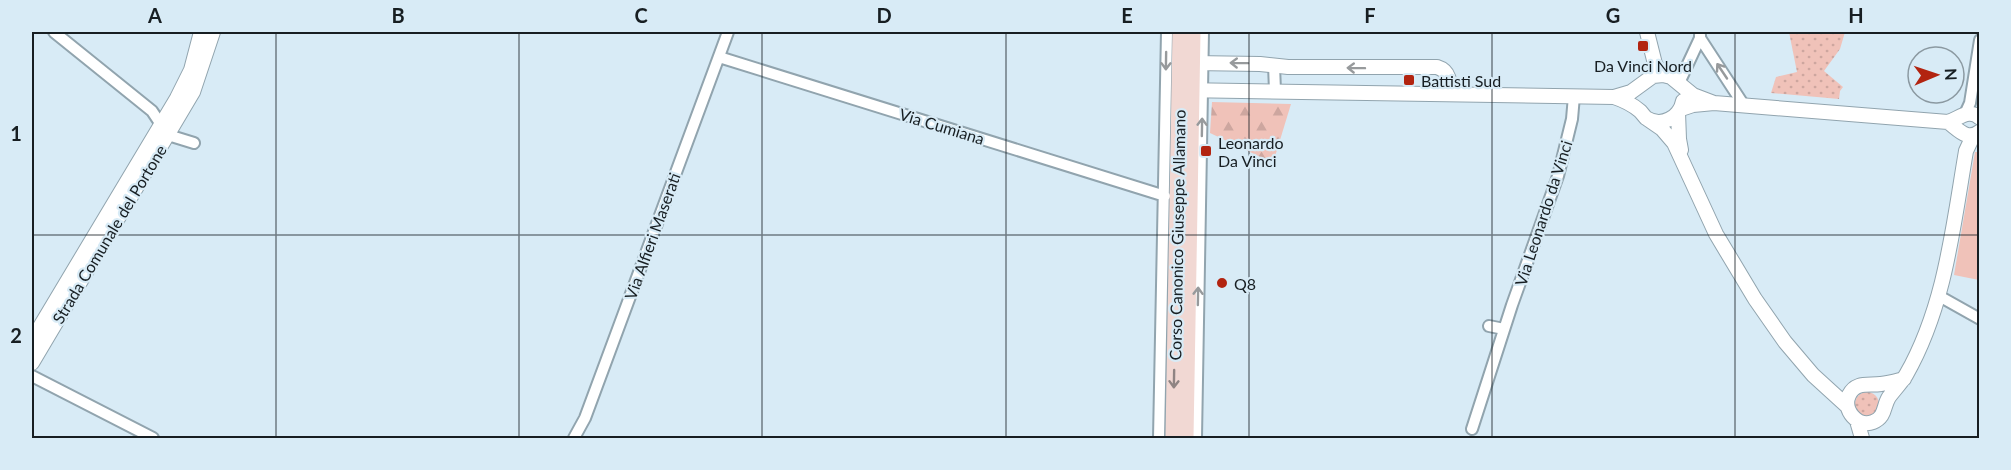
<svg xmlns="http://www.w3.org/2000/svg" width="2011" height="470" viewBox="0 0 2011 470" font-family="Lato,sans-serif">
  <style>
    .grass { fill: url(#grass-dots) }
    .forest { fill: url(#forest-firs) }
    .pitch { fill: #f0c2b9 }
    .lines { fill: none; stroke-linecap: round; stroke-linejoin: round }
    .minor-casing { stroke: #91a4ae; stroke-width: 14 }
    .tertiary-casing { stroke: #91a4ae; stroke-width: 16 }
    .secondary-casing { stroke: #91a4ae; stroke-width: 18 }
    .minor { stroke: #fff; stroke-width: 10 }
    .tertiary { stroke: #fff; stroke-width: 14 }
    .secondary { stroke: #f1d8d3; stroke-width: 15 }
    .oneway { stroke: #979a9c }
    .oneway2 { stroke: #8f8483 }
    .grid { fill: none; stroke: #171e22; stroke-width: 1.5; stroke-opacity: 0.55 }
    .poi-dot { fill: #b22410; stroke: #d8ebf6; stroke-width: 2 }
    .labels { text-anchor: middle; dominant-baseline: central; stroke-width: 4.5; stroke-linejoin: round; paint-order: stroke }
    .poi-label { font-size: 16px; fill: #171e22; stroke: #d8ebf6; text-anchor: start }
    .street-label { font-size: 16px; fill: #171e22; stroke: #d8ebf6 }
    .neatline { fill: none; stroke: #171e22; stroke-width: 2 }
    .grid-label { font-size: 20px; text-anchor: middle; font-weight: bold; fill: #171e22 }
  </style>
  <defs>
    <pattern id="grass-dots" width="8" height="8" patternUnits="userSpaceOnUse" patternTransform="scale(1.5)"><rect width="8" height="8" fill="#f0c2b9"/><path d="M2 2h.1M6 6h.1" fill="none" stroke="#cda69f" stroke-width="1.8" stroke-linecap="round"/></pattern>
    <pattern id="forest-firs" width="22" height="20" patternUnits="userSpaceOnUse" patternTransform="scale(1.5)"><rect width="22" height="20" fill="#f0c2b9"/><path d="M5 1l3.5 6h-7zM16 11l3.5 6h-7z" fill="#cda69f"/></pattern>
  </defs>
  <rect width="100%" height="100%" fill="#d8ebf6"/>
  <path class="grass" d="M 1789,32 L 1845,32 L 1840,49 L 1824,71 L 1843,87 L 1840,91 L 1839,99 L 1771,93 L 1776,77 L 1797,72 Z
    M1855 404a12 12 0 1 1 24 0a12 12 0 1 1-24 0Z"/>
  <path class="forest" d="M 1212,102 L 1291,104 L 1273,163 L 1210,133 Z"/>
  <path class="pitch" d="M 1975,152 L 1980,152 L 1979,280 L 1954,275 Z"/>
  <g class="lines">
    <g class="minor-casing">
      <path id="minor" d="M 54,32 L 152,111 L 168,135 L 194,143
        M 1700,38 L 1743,104
        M 719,57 L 1165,196
        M 1274,65 L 1275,91
        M 1679,83 L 1700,38 L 1700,35
        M 1965,114 L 1970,103 L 1980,40
        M 1939,296 L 1980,319
        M 1489,326 L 1504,329
        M 32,376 L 153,438
        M 1472,429 L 1512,305 L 1558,176 L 1572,119 L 1574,96
        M 574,438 L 585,418 L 728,32
        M 1159,438 L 1167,32
        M 1196,438 L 1203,32"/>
    </g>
    <g class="tertiary-casing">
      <path id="tertiary" d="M 1647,32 L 1655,64 L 1663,75
        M 1193,63 L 1260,64 L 1288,67 L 1437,67 C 1450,71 1450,82 1450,94
        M 1181,90 L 1614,97 L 1631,92 L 1653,76 L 1663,75 L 1671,77 L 1693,95 L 1714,103
        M 1614,97 C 1623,100 1632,104 1640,111 C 1642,113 1644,116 1646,118 C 1662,128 1680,117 1683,101
        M 1681,109 L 1693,105 L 1714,103 L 1948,122 C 1960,118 1969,108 1980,118
        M 1678,112 L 1679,139 L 1681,150
        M 1646,118 L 1662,129 L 1674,143 L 1716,234 L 1755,299 L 1785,342 L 1813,375 L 1847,406
        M 1948,122 C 1959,130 1967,141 1979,132
        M 32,340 L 177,98 L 191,70 L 201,32
        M 32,363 L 193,92 L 213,32
        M 1904,379 C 1896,381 1889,383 1881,384 C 1869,386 1856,381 1849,395 C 1842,410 1858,428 1873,422 C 1886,417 1883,406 1889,397 C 1895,389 1901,383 1906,375 C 1945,307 1953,227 1966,151 L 1973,136
        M 1857,421 L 1862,438"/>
    </g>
    <g class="secondary-casing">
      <path id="secondary" d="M 1173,438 L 1180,32
        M 1186,438 L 1193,32"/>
    </g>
    <use href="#minor" class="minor"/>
    <use href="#tertiary" class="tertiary"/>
    <use href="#secondary" class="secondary"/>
  </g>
  <defs><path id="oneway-shaft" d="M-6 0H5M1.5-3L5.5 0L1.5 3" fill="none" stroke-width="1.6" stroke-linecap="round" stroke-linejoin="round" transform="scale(1.5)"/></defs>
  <g class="oneway">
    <use href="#oneway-shaft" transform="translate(1166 61) rotate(91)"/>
    <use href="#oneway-shaft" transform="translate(1239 63) rotate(-179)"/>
    <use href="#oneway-shaft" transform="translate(1356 68) rotate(-179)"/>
    <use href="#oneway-shaft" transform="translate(1722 71) rotate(-124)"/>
    <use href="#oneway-shaft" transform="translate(1202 127) rotate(-89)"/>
    <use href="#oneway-shaft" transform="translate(1198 296) rotate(-89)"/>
  </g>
  <use class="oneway2" href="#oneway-shaft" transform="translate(1174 379) rotate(91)"/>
  <path class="grid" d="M 276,32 L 276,438M 519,32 L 519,438M 762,32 L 762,438M 1006,32 L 1006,438M 1249,32 L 1249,438M 1492,32 L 1492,438M 1735,32 L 1735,438M 32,235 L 1980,235"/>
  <g class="poi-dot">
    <rect x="1637" y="40" width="12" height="12" rx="3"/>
    <rect x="1403" y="74" width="12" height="12" rx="3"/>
    <rect x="1200" y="145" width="12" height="12" rx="3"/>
    <circle cx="1222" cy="283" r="6"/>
  </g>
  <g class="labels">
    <g class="poi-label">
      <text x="1643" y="65" text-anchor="middle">Da Vinci Nord</text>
      <text x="1421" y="80">Battisti Sud</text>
      <text x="1218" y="142">Leonardo<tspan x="1218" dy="18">Da Vinci</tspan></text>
      <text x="1234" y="283">Q8</text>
    </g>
    <g class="street-label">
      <text transform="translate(942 126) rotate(17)">Via Cumiana</text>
      <text transform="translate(1543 213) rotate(-72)">Via Leonardo da Vinci</text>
      <text transform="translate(109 234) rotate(-59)">Strada Comunale del Portone</text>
      <text transform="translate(1177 235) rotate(-89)">Corso Canonico Giuseppe Allamano</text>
      <text transform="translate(652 236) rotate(-70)">Via Alfieri Maserati</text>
    </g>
  </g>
  <rect width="2011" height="470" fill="none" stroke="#d8ebf6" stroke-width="66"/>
  <g transform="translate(1936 75) rotate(88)"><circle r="28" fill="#d8ebf6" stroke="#8b99a1" stroke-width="1.5"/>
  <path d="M0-4.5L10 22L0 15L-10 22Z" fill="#b22410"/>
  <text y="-9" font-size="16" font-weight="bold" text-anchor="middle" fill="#171e22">N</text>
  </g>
  <rect x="33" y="33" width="1945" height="404" class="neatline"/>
  <g class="grid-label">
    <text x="155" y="23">A</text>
    <text x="398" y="23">B</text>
    <text x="641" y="23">C</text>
    <text x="884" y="23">D</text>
    <text x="1127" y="23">E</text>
    <text x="1370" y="23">F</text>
    <text x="1613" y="23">G</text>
    <text x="1856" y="23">H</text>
    <text x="16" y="141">1</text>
    <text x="16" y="343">2</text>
  </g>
</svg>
